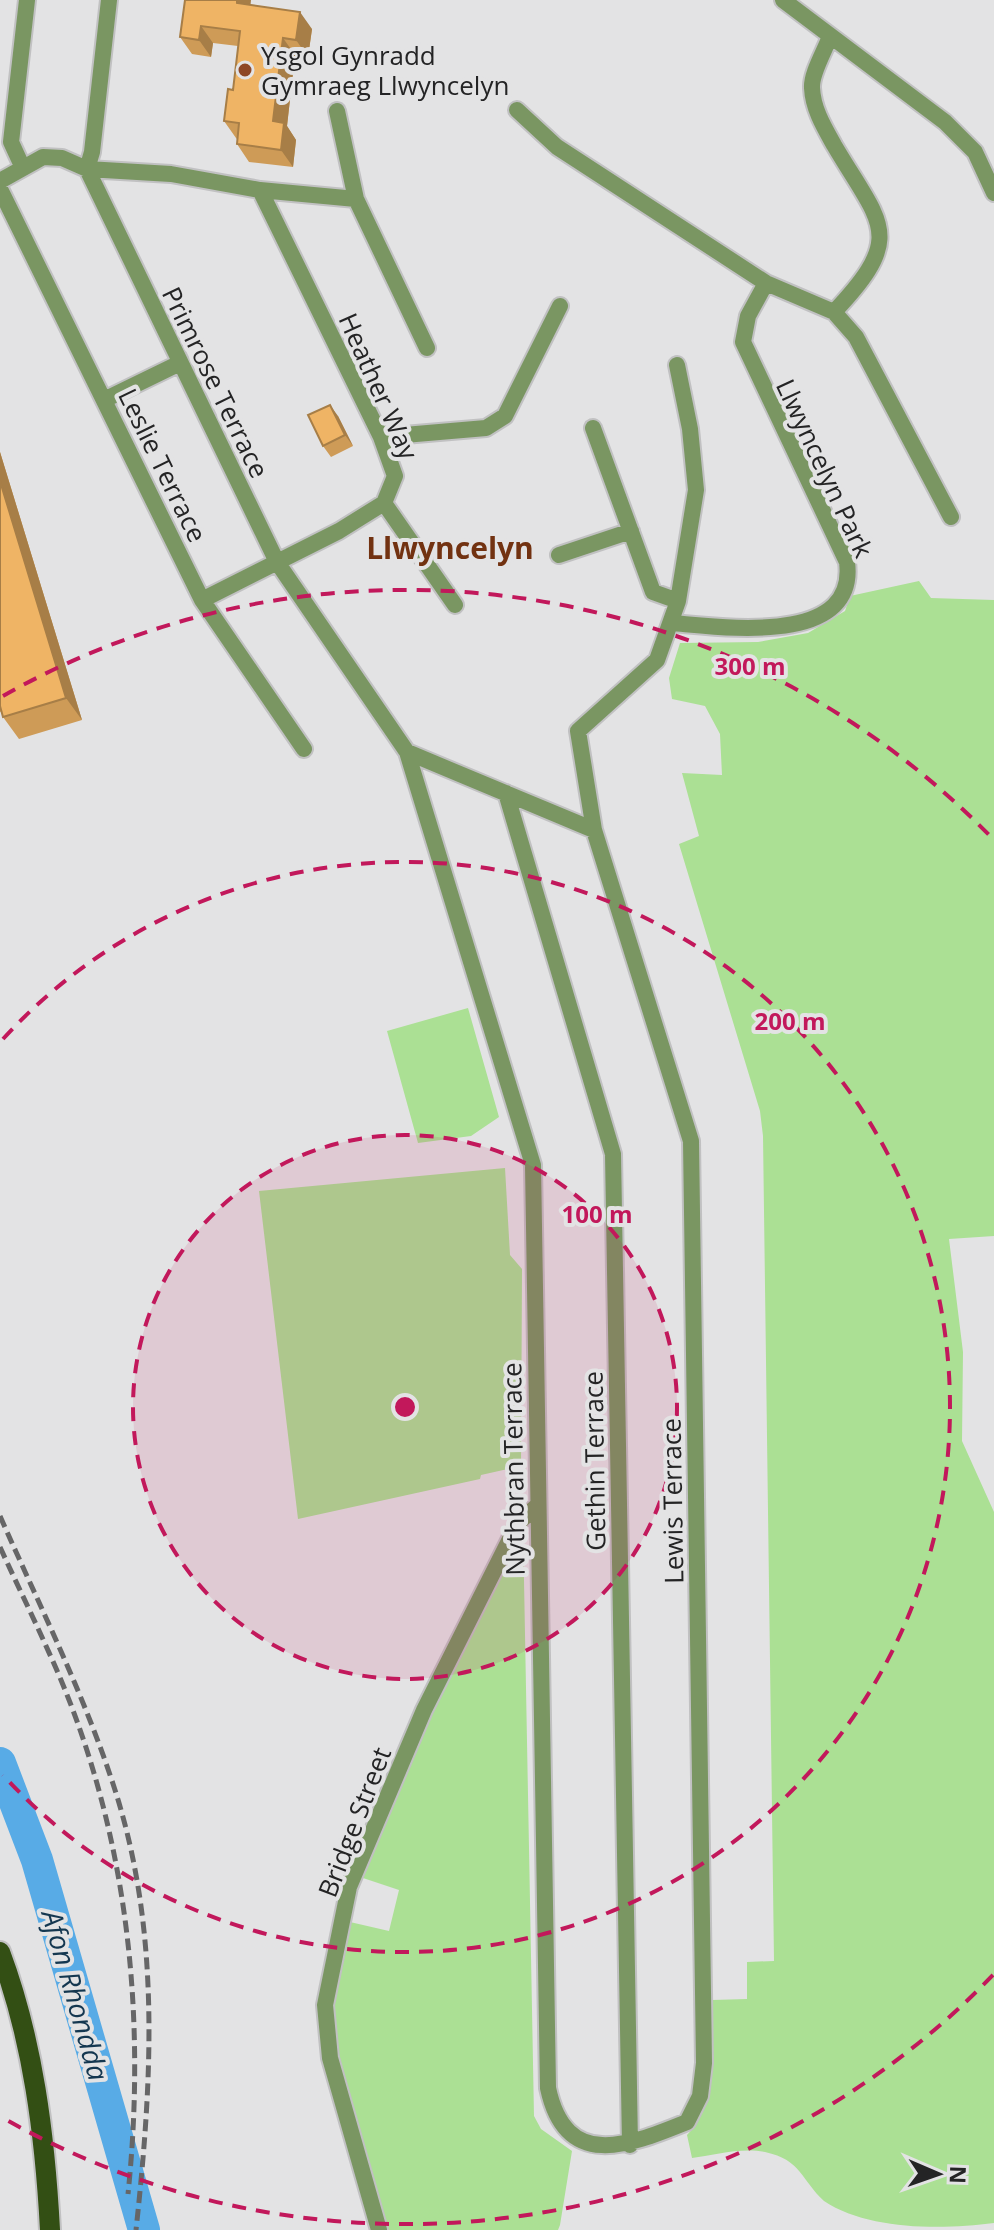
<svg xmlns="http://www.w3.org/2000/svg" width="994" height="2230" viewBox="0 0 994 2230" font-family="'Open Sans',sans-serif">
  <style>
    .green { fill: #abe094 }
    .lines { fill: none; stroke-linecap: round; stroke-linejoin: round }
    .river { stroke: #58abe6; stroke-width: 32 }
    .minor-casing { stroke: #c1c1c2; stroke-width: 20 }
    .primary-casing { stroke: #c1c1c2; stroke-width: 24 }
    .minor { stroke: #7a9662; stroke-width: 16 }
    .primary { stroke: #334f14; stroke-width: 20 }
    .rail { stroke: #666667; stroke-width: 5; stroke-dasharray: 12 6; stroke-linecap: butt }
    .wall { fill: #ce9b57 }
    .shaded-wall { fill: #a77e47 }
    .building { fill: #efb465; stroke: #a77e47; stroke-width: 2 }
    .ring { fill: none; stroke: #c2185b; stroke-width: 4; stroke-dasharray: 14 10 }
    .poi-dot { fill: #8e4724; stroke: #e3e3e4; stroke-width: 3 }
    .labels { text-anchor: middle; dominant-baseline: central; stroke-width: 8; stroke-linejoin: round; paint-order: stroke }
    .poi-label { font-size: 26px; fill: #242425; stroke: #e3e3e4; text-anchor: start }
    .street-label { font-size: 26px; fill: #242425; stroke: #e3e3e4 }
    .water-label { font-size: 28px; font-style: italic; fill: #143750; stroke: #e3e3e4 }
    .quarter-label { font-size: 30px; font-weight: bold; fill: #723211; stroke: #e3e3e4 }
    .centre { fill: #c2185b; stroke: #e3e3e4; stroke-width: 4 }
    .ring-label { font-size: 24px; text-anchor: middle; font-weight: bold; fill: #c2185b; stroke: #e3e3e4; stroke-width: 8; stroke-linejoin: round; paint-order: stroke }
  </style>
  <rect width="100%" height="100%" fill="#e3e3e4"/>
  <path class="green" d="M 919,581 L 931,598 L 994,600 L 994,1236 L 949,1239 L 963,1352 L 962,1441 L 994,1512 L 994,2223 C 941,2230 867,2230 824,2201 C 801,2180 802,2160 765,2152 C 743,2147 713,2155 692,2158 L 687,2135 C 720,2103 711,2043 712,2000 L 747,1999 L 747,1962 L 774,1961 L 763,1136 L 760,1111 L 679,844 L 699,836 L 682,773 L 722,775 L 720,734 L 705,706 L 672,699 L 669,678 L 680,643 L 758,642 L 808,633 L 845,611 L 850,596 Z
    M 468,1008 L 499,1117 L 471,1136 L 418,1143 L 387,1031 Z
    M 505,1168 L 510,1255 L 522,1269 L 521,1466 L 481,1475 L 480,1479 L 298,1519 L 259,1191 Z
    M 523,1527 L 534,2116 L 541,2129 L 572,2151 L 560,2225 L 558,2230 L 383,2230 C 364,2158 333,2082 334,2007 C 335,1979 344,1949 350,1922 L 389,1931 L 399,1890 L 363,1878 C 406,1757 466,1643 523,1527 Z"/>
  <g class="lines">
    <path class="river" d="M 0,1763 L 37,1860 L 144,2230"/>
    <g class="minor-casing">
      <path id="minor" d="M 109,0 L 92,152 L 87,169 L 277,562 L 407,752 L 533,1165 L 548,2088 C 566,2172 630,2145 687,2122 L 700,2096 L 704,2063 L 691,1141 L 594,830 L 578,731 L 657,660 L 678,601 L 653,592 L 593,428
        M 783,0 L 945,122 L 975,152 L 994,193
        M 830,36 C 825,51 811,73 812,88 C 813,109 824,127 834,145 C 881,225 907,235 834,312
        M 517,110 L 557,147 L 766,283 L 834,312 L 856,337 L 951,517
        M 337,111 L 356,199 L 427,348
        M 22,166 L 11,142 L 27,0
        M 0,181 L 43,157 L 62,158 L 87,169 L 171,174 L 260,190 L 356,199
        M 0,189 L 202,600 L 304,749
        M 677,365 L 690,429 L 696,490 L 678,601
        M 104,400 L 180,363
        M 381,437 L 486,428 L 505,416 L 560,306
        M 384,503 L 455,605
        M 559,555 L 631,531
        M 202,600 L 339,531 L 384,503 L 395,476 L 381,437 L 260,190
        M 672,623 C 722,627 858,647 847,562 L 743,342 L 748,316 L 766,283
        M 407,752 L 594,830
        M 506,793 L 613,1154 L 630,2145
        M 379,2230 L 330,2058 L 325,2005 L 349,1887 L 424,1710 L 518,1523 L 538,1505"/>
    </g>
    <g class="primary-casing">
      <path id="primary" d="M 0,1952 C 33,2040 45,2136 50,2230"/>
    </g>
    <use href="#minor" class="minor"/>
    <use href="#primary" class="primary"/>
    <path class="rail" d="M 0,1516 C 40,1607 85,1696 115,1790 C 161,1934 152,2082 136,2230
      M 0,1547 C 20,1591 42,1635 61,1680 C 129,1843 146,2020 128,2194"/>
  </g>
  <path class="wall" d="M 185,0 L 251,5 L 312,29 L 308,57 L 295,55 L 287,126 L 296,140 L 293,167 L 249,162 L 237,144 L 237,139 L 236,138 L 224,121 L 233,90 L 238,46 L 213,43 L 211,57 L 192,54 L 180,37 Z
    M 338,416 L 353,446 L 331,457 L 323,446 Z
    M 0,452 L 82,720 L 19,739 L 3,717 L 2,711 L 0,712 Z"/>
  <path class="shaded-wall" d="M 237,0 L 251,0 L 249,20 L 237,3 Z
    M 300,12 L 312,29 L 308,57 L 296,40 Z
    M 201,26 L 213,43 L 211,57 L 199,40 Z
    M 283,38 L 295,55 L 287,126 L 296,140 L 293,167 L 281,150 L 273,121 Z
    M 330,405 L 338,416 L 353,446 L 345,435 Z
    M 0,452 L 82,720 L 66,698 L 0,481 Z"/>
  <path class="building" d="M 185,0 L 237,0 L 237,3 L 300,12 L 296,40 L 283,38 L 273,121 L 284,123 L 281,150 L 237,144 L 239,123 L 224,121 L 228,89 L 233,90 L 240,31 L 201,26 L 199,40 L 180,37 Z
    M 330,405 L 345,435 L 323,446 L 308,415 Z
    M 0,481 L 66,698 L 3,717 L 0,706 Z"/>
  <circle cx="405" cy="1407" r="272" fill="#c2185b" fill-opacity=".12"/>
  <g class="ring">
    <circle cx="405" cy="1407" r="272"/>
    <path d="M3 1039A545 545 0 1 1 3 1775"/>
    <path d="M993 1975A817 817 0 0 1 3 2118M3 696A817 817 0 0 1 993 839"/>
  </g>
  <circle class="poi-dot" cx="245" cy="70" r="8"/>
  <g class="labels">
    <g class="poi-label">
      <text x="261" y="55">Ysgol Gynradd<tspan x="261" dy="30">Gymraeg Llwyncelyn</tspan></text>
    </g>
    <g class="street-label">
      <text transform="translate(216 382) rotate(64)">Primrose Terrace</text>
      <text transform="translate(379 386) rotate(66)">Heather Way</text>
      <text transform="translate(163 465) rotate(64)">Leslie Terrace</text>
      <text transform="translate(825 468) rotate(65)">Llwyncelyn Park</text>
      <text transform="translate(594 1461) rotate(-91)">Gethin Terrace</text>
      <text transform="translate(513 1469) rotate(-91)">Nythbran Terrace</text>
      <text transform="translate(672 1501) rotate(-91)">Lewis Terrace</text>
      <text transform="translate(354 1822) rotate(-69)">Bridge Street</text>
    </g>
    <g class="water-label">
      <text transform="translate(76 1995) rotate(74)">Afon Rhondda</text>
    </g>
    <g class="quarter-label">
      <text x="450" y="547">Llwyncelyn</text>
    </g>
  </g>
  <circle cx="405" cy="1407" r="12" class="centre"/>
  <g class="ring-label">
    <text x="750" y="675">300 m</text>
    <text x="790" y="1030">200 m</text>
    <text x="597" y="1223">100 m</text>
  </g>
  <g transform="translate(938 2174) rotate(92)" stroke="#e3e3e4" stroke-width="6" paint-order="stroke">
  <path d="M0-6L14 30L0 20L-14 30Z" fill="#242425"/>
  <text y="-12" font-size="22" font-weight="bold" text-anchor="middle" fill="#242425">N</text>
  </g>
</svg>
